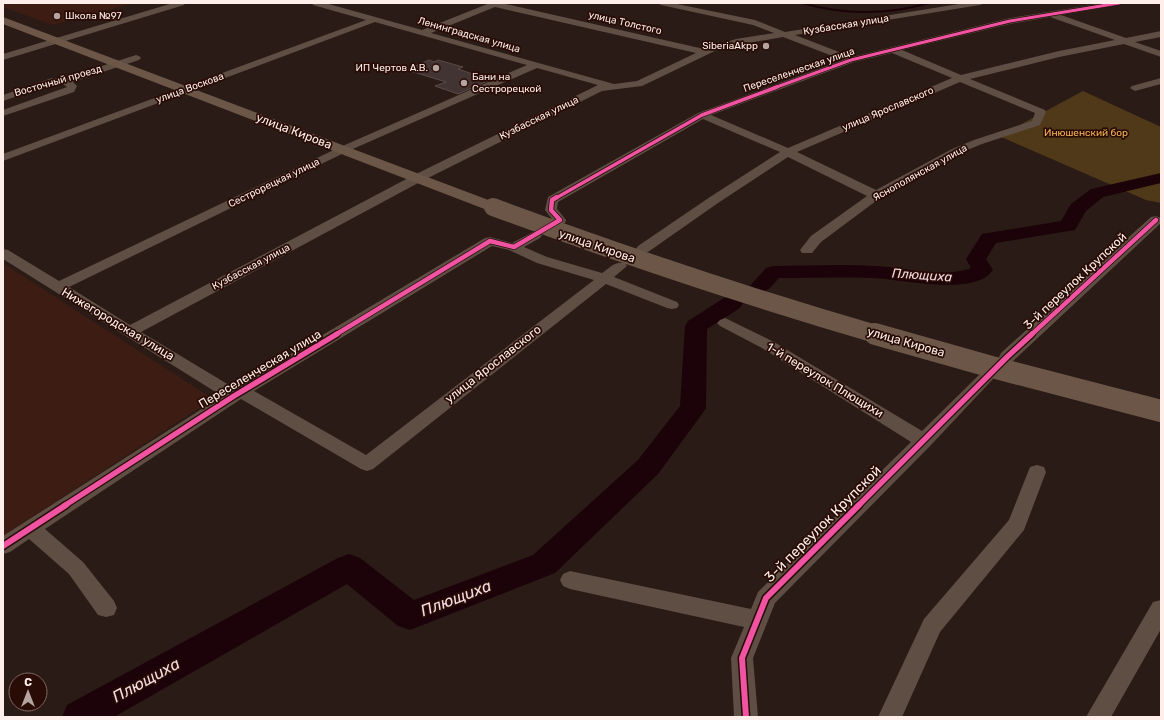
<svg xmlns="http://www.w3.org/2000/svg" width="1164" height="720" viewBox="0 0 1164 720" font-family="Rubik,sans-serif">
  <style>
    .built { fill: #3d1c13 }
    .green { fill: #503919 }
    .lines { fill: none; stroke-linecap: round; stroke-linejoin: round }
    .stream { stroke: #1c0209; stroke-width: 2 }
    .river { fill: #1c0209; fill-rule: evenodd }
    .building { fill: #423432; stroke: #594a48 }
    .minor { fill: #5e4e44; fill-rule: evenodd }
    .major { fill: #6b5648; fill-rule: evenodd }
    .major-bridge-far1 { stroke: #6b5648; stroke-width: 18 }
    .major-bridge { stroke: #6b5648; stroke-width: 22 }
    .cycleway-far4-casing { stroke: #280c05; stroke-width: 4.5 }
    .cycleway-far3-casing { stroke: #280c05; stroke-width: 5 }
    .cycleway-far2-casing { stroke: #280c05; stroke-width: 6 }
    .cycleway-far1-casing { stroke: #280c05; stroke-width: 8 }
    .cycleway-casing { stroke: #280c05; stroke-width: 9 }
    .cycleway-far4 { stroke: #f153a3; stroke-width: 3 }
    .cycleway-far3 { stroke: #f153a3; stroke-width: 3.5 }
    .cycleway-far2 { stroke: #f153a3; stroke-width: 4.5 }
    .cycleway-far1 { stroke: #f153a3; stroke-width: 5.5 }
    .cycleway { stroke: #f153a3; stroke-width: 6 }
    .poi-dot { fill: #b5a49f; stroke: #280c05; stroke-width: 1.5 }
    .labels { text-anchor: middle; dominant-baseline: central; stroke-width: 3.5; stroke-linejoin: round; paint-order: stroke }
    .far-poi-label { font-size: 10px; fill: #ffeee9; stroke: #280c05; text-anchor: start }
    .far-street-label { font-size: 10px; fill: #ffeee9; stroke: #280c05 }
    .far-park-label { font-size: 10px; fill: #f9b754; stroke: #280c05 }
    .street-label { font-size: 12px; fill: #ffeee9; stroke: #280c05 }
    .water-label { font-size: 13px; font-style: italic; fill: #f4dce2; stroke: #280c05 }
    .near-street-label { font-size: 14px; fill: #ffeee9; stroke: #280c05 }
    .near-water-label { font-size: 16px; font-style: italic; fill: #f4dce2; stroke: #280c05 }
  </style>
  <rect width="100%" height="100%" fill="#2b1b16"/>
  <path class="built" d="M 3,3 L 134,3 L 53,25 L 3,7 Z
    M 3,263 L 213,399 L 3,536 Z"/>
  <path class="green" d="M 1083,91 L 1161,127 L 1161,203 L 1146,200 L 999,136 Z"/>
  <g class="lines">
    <path class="stream" d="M 802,3 C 844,15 887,15 929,3"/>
    <path class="river" d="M 1161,173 L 1161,183 L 1103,197 L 1086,211 L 1075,230 L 996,243 L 986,259 L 993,270 C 975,297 901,279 873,278 C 842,277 810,278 779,278 C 770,288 766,295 752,292 L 749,287 L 766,268 L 773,266 C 807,266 841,264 874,266 C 904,267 943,279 971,268 L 966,259 L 982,234 L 1061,221 L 1071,204 L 1091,189 Z
      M 732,296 L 740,298 L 743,303 L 740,308 L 707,329 L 706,408 L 702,414 L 658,474 L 555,573 L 410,630 L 398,626 L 347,584 L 114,717 L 62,717 L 67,705 L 338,558 L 349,554 L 360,558 L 414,600 L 533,555 L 638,460 L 680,406 L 685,326 L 688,321 L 724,298 Z"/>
  </g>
  <path class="building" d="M 429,60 L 434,62 L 438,60 L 463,67 L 458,69 L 490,80 L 458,94 L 435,86 L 446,82 L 407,70 Z"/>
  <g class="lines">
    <path class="minor" d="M 173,3 L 185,3 L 184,5 L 3,60 L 3,54 Z
      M 312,3 L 325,3 L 422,30 L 490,3 L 501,3 L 704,49 L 736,39 L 774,33 L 753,25 L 661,5 L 657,3 L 672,3 L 755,20 L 785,32 L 965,3 L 984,3 L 980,5 L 795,35 L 852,57 L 1010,18 L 1104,3 L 1123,3 L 1119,5 L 1061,15 L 1126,38 L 1161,31 L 1161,37 L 1135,42 L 1161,51 L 1161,57 L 1124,44 L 1059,57 L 970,79 L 1045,110 L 1046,112 L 1040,125 L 982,144 L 960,153 L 880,198 L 821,242 L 812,253 L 802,253 L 800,250 L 811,236 L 867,196 L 788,157 L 718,203 L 648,252 L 638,252 L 636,249 L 638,246 L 710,197 L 780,152 L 703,119 L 558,202 L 557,209 L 566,220 L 565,223 L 555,223 L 545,210 L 548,197 L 698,113 L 843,60 L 783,37 L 737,45 L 717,50 L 642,86 L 602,91 L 420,182 L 141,332 L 234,388 L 485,238 L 490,237 L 512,243 L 535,231 L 540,232 L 542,235 L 540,238 L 524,247 L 547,257 L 602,273 C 609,268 615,261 625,263 L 627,266 L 614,277 L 677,302 L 679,305 L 677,308 L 672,309 L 667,308 L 606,284 L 373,469 L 367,471 L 361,469 L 241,399 L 45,529 L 83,562 L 114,601 L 117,608 L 114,615 L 106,617 L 98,615 L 69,574 L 29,539 L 10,552 L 3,554 L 3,536 L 222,396 L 3,259 L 3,249 L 8,250 L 59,281 L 338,148 L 527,65 L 375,22 L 3,161 L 3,154 L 366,20 L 313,5 ZM 495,7 L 696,53 L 637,81 L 614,84 L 431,33 ZM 1050,17 L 1115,40 L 1059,51 L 961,75 L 902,50 L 1010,24 ZM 892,53 L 952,78 L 788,148 L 711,115 L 854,62 ZM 537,68 L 598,85 L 412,176 L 130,325 L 69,287 L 346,152 ZM 960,82 L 1035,113 L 1032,121 L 974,140 L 952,149 L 876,190 L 797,152 ZM 492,246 L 509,250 L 537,263 L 594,280 L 366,455 L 254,391 Z
      M 136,55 L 139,56 L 141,58 L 139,60 L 73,82 L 77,86 L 74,92 L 3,116 L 3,110 L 67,87 L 63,84 L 56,83 L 3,101 L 3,95 L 52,78 L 65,78 Z
      M 1161,78 L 1161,84 L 1135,91 L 1130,88 L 1132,86 Z
      M 1156,216 L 1161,218 L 1161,223 L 1013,361 L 1007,362 L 1001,361 L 999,357 L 1001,353 L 1151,217 Z
      M 725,318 L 774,342 L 922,431 L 979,375 L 985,374 L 991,375 L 993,379 L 930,446 L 775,603 L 753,658 L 758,717 L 734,717 L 731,658 L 744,627 L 570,589 L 563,586 L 560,580 L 563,574 L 570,571 L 751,609 L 758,592 L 911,442 L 762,348 L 720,326 L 717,323 L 720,320 Z
      M 1037,465 L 1044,467 L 1046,472 L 1024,530 L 940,632 L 902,717 L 878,717 L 924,619 L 1009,520 L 1028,472 L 1030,467 Z
      M 1161,600 L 1161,629 L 1111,717 L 1086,717 L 1153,602 Z"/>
    <path class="major" d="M 3,17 L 499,204 L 501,207 L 499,210 L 493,212 L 487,210 L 3,24 Z"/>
    <path class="major-bridge-far1" d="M 493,207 C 620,254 748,297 879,335"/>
    <path class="major-bridge" d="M 875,334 L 992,367 L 1161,411"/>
    <g class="cycleway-far4-casing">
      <path id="cycleway-far4" d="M 774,88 L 851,60 L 1010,21 L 1119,3"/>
    </g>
    <g class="cycleway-far3-casing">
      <path id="cycleway-far3" d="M 556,198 L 702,115 L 777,87"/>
    </g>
    <g class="cycleway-far2-casing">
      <path id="cycleway-far2" d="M 335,335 L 490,241 L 514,247 L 560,220 L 551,210 L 552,200 L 557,197
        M 1031,335 L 1156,220"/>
    </g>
    <g class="cycleway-far1-casing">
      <path id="cycleway-far1" d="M 64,506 L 234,396 L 337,334
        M 858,506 L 1007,357 L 1032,334"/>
    </g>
    <g class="cycleway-casing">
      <path id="cycleway" d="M 3,546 L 66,505
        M 746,717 L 742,658 L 766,598 L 859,505"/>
    </g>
    <use href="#cycleway-far4" class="cycleway-far4"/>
    <use href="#cycleway-far3" class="cycleway-far3"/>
    <use href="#cycleway-far2" class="cycleway-far2"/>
    <use href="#cycleway-far1" class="cycleway-far1"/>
    <use href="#cycleway" class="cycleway"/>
  </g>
  <g class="poi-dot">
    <circle cx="57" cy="16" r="4"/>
    <circle cx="766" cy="46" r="4"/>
    <circle cx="436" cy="68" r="4"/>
    <circle cx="464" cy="83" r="4"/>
  </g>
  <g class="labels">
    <g class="far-poi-label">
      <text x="65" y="16">Школа №97</text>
      <text x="758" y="46" text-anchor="end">SiberiaAkpp</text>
      <text x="428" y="68" text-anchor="end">ИП Чертов А.В.</text>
      <text x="472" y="77">Бани на<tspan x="472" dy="12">Сестрорецкой</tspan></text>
    </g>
    <g class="far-street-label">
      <text transform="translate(625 23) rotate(13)">улица Толстого</text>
      <text transform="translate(846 25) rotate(-9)">Кузбасская улица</text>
      <text transform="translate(469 35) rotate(16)">Ленинградская улица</text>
      <text transform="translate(799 70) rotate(-19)">Переселенческая улица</text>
      <text transform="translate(58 81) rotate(-16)">Восточный проезд</text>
      <text transform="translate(190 88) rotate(-20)">улица Воскова</text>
      <text transform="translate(888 109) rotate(-23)">улица Ярославского</text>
      <text transform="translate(539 118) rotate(-26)">Кузбасская улица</text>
      <text transform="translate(920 173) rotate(-29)">Яснополянская улица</text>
      <text transform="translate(274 183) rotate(-26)">Сестрорецкая улица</text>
      <text transform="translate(251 267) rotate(-28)">Кузбасская улица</text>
    </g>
    <g class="far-park-label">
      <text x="1086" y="133">Инюшенский бор</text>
    </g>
    <g class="street-label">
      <text transform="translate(294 131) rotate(21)">улица Кирова</text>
      <text transform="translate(597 246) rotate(19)">улица Кирова</text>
      <text transform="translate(1075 281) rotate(-43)">3-й переулок Крупской</text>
      <text transform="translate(118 324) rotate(31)">Нижегородская улица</text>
      <text transform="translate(906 342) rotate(16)">улица Кирова</text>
      <text transform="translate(493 364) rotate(-38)">улица Ярославского</text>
      <text transform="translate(260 369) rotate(-31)">Переселенческая улица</text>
      <text transform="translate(825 380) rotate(31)">1-й переулок Плющихи</text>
    </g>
    <g class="water-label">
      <text transform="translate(922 275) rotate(4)">Плющиха</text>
    </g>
    <g class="near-street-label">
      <text transform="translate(823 524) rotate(-45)">3-й переулок Крупской</text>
    </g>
    <g class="near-water-label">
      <text transform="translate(456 598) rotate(-21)">Плющиха</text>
      <text transform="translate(146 680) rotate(-29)">Плющиха</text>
    </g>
  </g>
  <rect width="1164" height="720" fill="none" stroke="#ffeee9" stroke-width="8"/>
  <g transform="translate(28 692)"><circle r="19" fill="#280c05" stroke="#7e6660"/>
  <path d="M0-3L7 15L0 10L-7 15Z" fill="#b5a49f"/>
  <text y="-6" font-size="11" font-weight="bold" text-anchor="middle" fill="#ffeee9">С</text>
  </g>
</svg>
